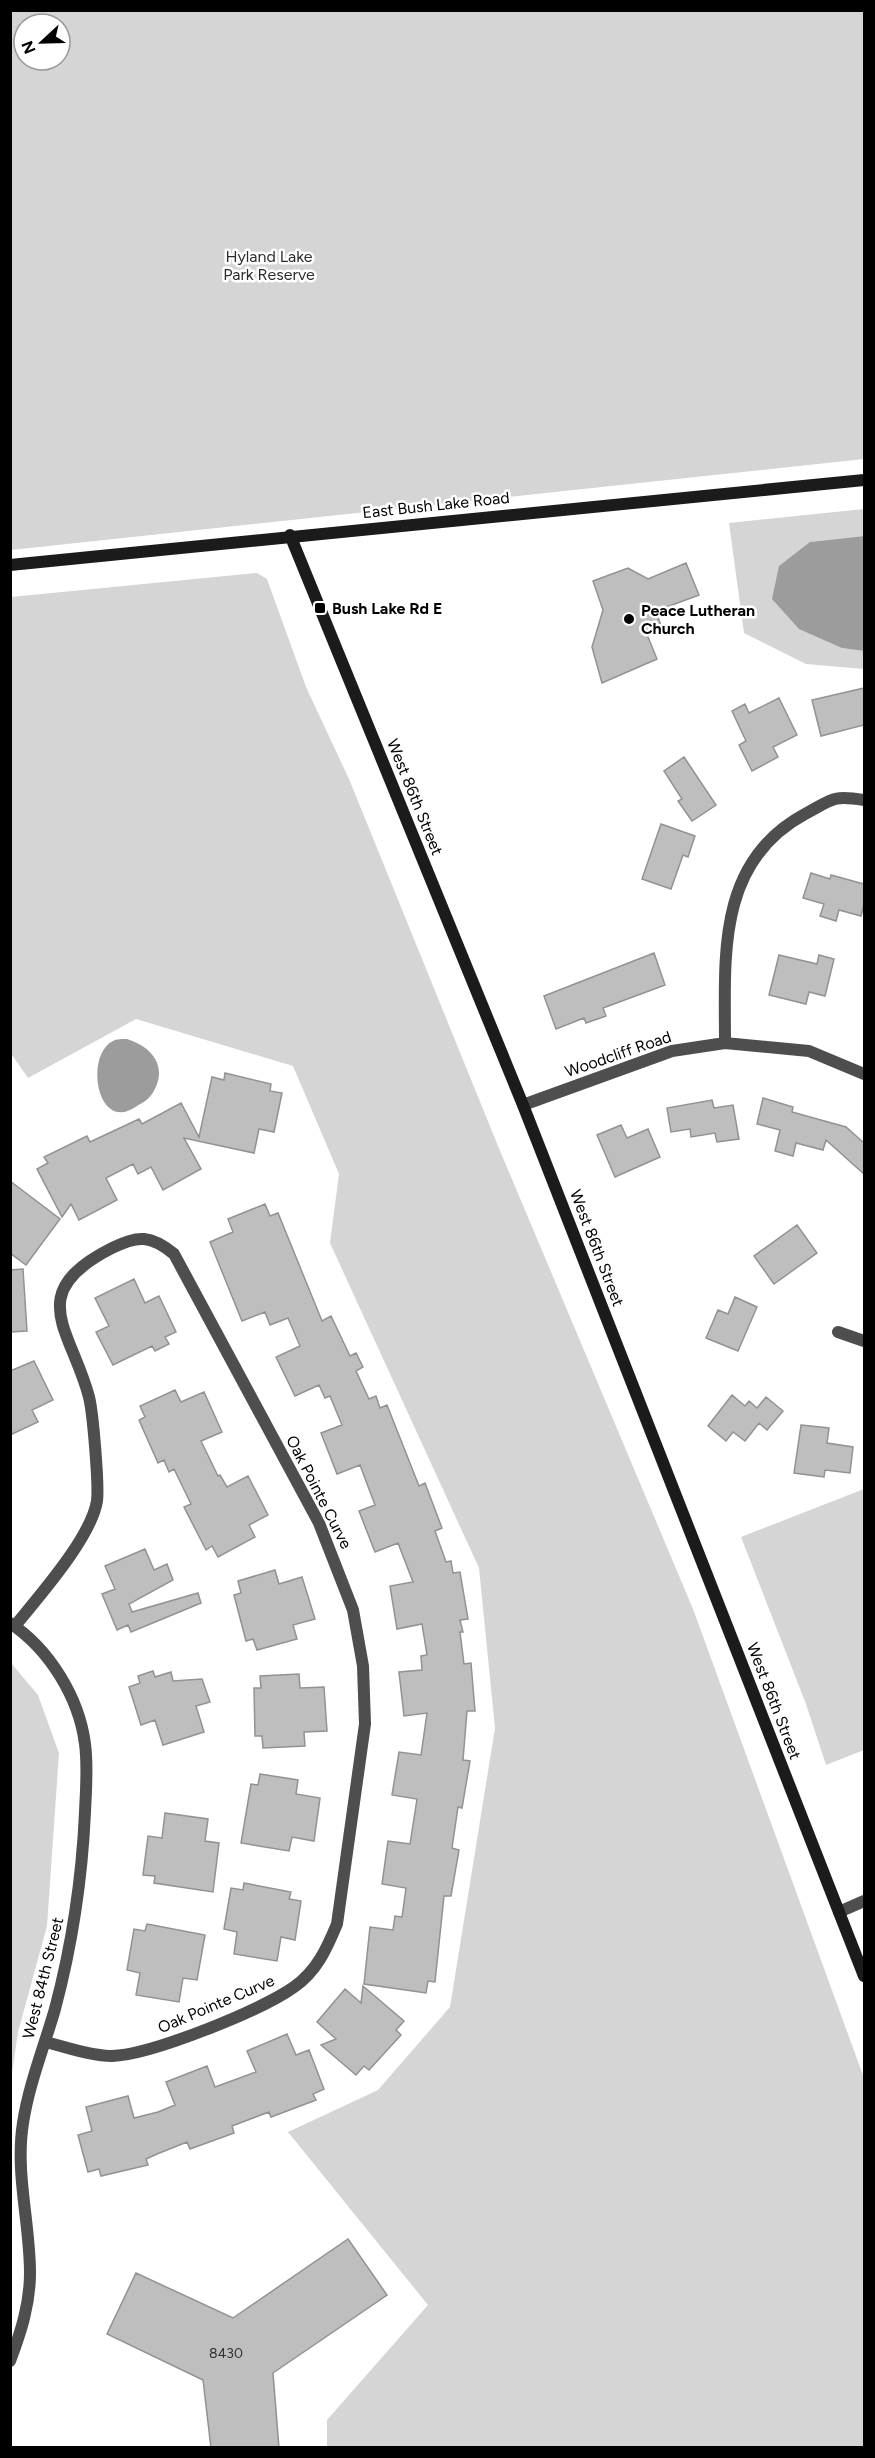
<svg xmlns="http://www.w3.org/2000/svg" width="875" height="2458" viewBox="0 0 875 2458" font-family="Figtree,sans-serif">
  <style>
    .green { fill: #d5d5d5; fill-rule: evenodd }
    .water { fill: #9c9c9c }
    .building { fill: #bebebe; stroke: #929292; stroke-width: 1.5 }
    .lines { fill: none; stroke-linecap: round; stroke-linejoin: round }
    .street { stroke: #4e4e4e; stroke-width: 12 }
    .secondary { stroke: #1b1b1b; stroke-width: 12 }
    .poi-dot { fill: #000; stroke: #fff; stroke-width: 2 }
    .labels { text-anchor: middle; dominant-baseline: central; stroke-width: 5; stroke-linejoin: round; paint-order: stroke }
    .number-label { font-size: 14px; fill: #303030 }
    .park-label { font-size: 16px; fill: #2c2c2c; stroke: #fff }
    .street-label { font-size: 16px; fill: #000; stroke: #fff }
    .poi-label { font-size: 16px; font-weight: bold; fill: #000; stroke: #fff; text-anchor: start }
  </style>
  <rect width="100%" height="100%" fill="#fff"/>
  <path class="green" d="M 10,11 L 864,11 L 864,459 L 11,550 ZM 24,24 L 60,24 L 60,60 L 24,60 Z
    M 864,509 L 864,536 L 810,542 L 842,648 L 864,651 L 864,669 L 806,664 L 744,633 L 729,523 Z
    M 257,573 L 267,579 L 306,687 L 349,779 L 498,1146 L 693,1609 L 864,2078 L 864,2447 L 327,2447 L 327,2420 L 428,2305 L 288,2132 L 378,2090 L 450,2007 L 495,1728 L 479,1568 L 330,1243 L 339,1174 L 293,1066 L 136,1019 L 28,1078 L 10,1052 L 11,597 Z
    M 864,1489 L 864,1750 L 826,1765 L 806,1704 L 741,1537 Z
    M 11,1663 L 38,1695 L 59,1753 L 47,1926 L 18,2032 L 11,2079 Z"/>
  <path class="water" d="M 864,536 L 864,651 L 842,648 L 799,629 L 772,599 L 779,566 L 810,542 Z
    M 127,1039 C 153,1047 169,1068 152,1094 C 148,1100 142,1103 137,1106 C 97,1135 84,1055 113,1041 C 116,1039 123,1039 127,1039 Z"/>
  <path class="building" d="M 686,563 L 699,595 L 656,611 L 661,626 L 646,632 L 657,659 L 602,683 L 592,647 L 603,610 L 593,581 L 628,568 L 648,579 Z
    M 864,688 L 864,725 L 821,736 L 812,700 Z
    M 779,698 L 797,735 L 773,747 L 778,757 L 752,771 L 739,745 L 746,741 L 732,711 L 745,704 L 749,713 Z
    M 684,757 L 716,805 L 692,821 L 678,801 L 682,799 L 664,771 Z
    M 661,824 L 695,836 L 688,857 L 683,855 L 671,889 L 642,879 Z
    M 811,873 L 830,879 L 831,875 L 864,884 L 864,904 L 861,916 L 839,910 L 836,921 L 820,916 L 824,904 L 803,898 Z
    M 654,953 L 665,985 L 603,1008 L 606,1016 L 586,1023 L 584,1018 L 556,1029 L 544,996 Z
    M 779,955 L 817,964 L 819,955 L 834,959 L 825,996 L 809,992 L 806,1004 L 769,995 Z
    M 225,1073 L 271,1084 L 270,1091 L 282,1093 L 274,1132 L 259,1129 L 254,1153 L 184,1138 L 201,1169 L 163,1190 L 151,1167 L 138,1174 L 133,1164 L 106,1178 L 117,1200 L 79,1220 L 71,1204 L 62,1217 L 37,1169 L 48,1163 L 44,1157 L 87,1136 L 90,1142 L 139,1119 L 142,1124 L 181,1103 L 199,1137 L 212,1077 L 224,1080 Z
    M 763,1098 L 793,1107 L 792,1112 L 846,1127 L 864,1143 L 864,1174 L 826,1140 L 823,1150 L 796,1143 L 793,1156 L 775,1151 L 780,1130 L 757,1124 Z
    M 712,1100 L 714,1108 L 733,1105 L 739,1139 L 717,1142 L 715,1133 L 691,1137 L 690,1129 L 671,1132 L 667,1108 Z
    M 621,1125 L 627,1138 L 648,1129 L 660,1157 L 615,1177 L 597,1135 Z
    M 10,1181 L 60,1219 L 26,1265 L 10,1253 Z
    M 265,1204 L 270,1216 L 278,1213 L 322,1321 L 331,1316 L 350,1356 L 356,1353 L 363,1367 L 356,1371 L 369,1399 L 376,1396 L 380,1408 L 387,1405 L 419,1486 L 425,1483 L 431,1499 L 442,1528 L 435,1531 L 446,1562 L 451,1561 L 453,1573 L 460,1572 L 468,1619 L 460,1620 L 463,1632 L 460,1632 L 464,1664 L 471,1663 L 475,1711 L 467,1711 L 463,1760 L 470,1761 L 462,1808 L 458,1807 L 452,1848 L 459,1850 L 451,1896 L 444,1896 L 435,1982 L 428,1981 L 426,1993 L 364,1984 L 370,1927 L 393,1930 L 395,1916 L 402,1917 L 406,1888 L 382,1884 L 388,1841 L 410,1844 L 417,1799 L 392,1795 L 399,1752 L 421,1755 L 427,1713 L 404,1716 L 399,1672 L 422,1670 L 421,1656 L 427,1655 L 422,1624 L 397,1629 L 390,1586 L 413,1582 L 398,1543 L 375,1552 L 359,1511 L 375,1505 L 360,1465 L 337,1474 L 321,1433 L 342,1425 L 330,1396 L 325,1398 L 319,1385 L 295,1396 L 276,1357 L 300,1346 L 288,1318 L 270,1325 L 265,1312 L 242,1321 L 210,1242 L 233,1232 L 228,1219 Z
    M 797,1225 L 817,1253 L 774,1284 L 754,1256 Z
    M 23,1269 L 27,1331 L 10,1332 L 10,1270 Z
    M 134,1279 L 145,1303 L 159,1296 L 176,1332 L 165,1337 L 169,1344 L 155,1351 L 152,1346 L 113,1365 L 96,1332 L 109,1326 L 95,1298 Z
    M 735,1297 L 757,1307 L 738,1351 L 706,1338 L 718,1310 L 728,1314 Z
    M 34,1361 L 53,1400 L 32,1410 L 38,1422 L 10,1435 L 10,1371 Z
    M 175,1390 L 181,1402 L 204,1392 L 222,1432 L 201,1441 L 218,1476 L 220,1475 L 227,1487 L 248,1476 L 268,1515 L 249,1525 L 255,1537 L 218,1557 L 212,1546 L 206,1550 L 184,1507 L 191,1504 L 174,1469 L 169,1472 L 164,1460 L 158,1463 L 139,1420 L 145,1417 L 140,1406 Z
    M 732,1395 L 745,1406 L 749,1401 L 757,1408 L 766,1397 L 783,1411 L 767,1430 L 759,1423 L 745,1441 L 733,1432 L 726,1441 L 708,1426 Z
    M 801,1425 L 829,1428 L 827,1443 L 853,1447 L 850,1473 L 825,1470 L 824,1477 L 794,1473 Z
    M 145,1549 L 154,1570 L 167,1564 L 173,1580 L 129,1604 L 132,1612 L 198,1593 L 201,1603 L 131,1632 L 128,1625 L 117,1630 L 102,1594 L 115,1589 L 105,1566 Z
    M 275,1570 L 279,1584 L 302,1577 L 315,1619 L 293,1625 L 297,1639 L 257,1650 L 253,1639 L 246,1641 L 234,1595 L 241,1593 L 238,1581 Z
    M 153,1671 L 155,1677 L 171,1672 L 173,1681 L 202,1679 L 210,1702 L 196,1706 L 204,1732 L 163,1745 L 155,1720 L 141,1725 L 129,1687 L 140,1683 L 138,1676 Z
    M 299,1674 L 300,1688 L 324,1687 L 327,1731 L 304,1732 L 305,1746 L 263,1748 L 262,1736 L 255,1736 L 254,1688 L 261,1688 L 260,1676 Z
    M 260,1774 L 298,1780 L 296,1794 L 320,1798 L 314,1841 L 292,1837 L 289,1851 L 241,1843 L 251,1784 L 258,1785 Z
    M 165,1813 L 208,1819 L 205,1841 L 219,1843 L 213,1892 L 154,1883 L 155,1876 L 143,1875 L 148,1836 L 162,1838 Z
    M 244,1883 L 291,1892 L 289,1899 L 301,1901 L 295,1940 L 281,1937 L 277,1961 L 234,1954 L 237,1932 L 224,1929 L 231,1888 L 243,1890 Z
    M 147,1924 L 205,1935 L 197,1980 L 183,1978 L 179,2002 L 136,1995 L 140,1973 L 127,1970 L 134,1929 L 145,1931 Z
    M 363,1986 L 404,2021 L 396,2030 L 401,2035 L 390,2047 L 369,2070 L 364,2066 L 356,2075 L 321,2045 L 336,2039 L 317,2022 L 345,1989 L 361,2003 Z
    M 287,2034 L 296,2055 L 309,2050 L 324,2089 L 313,2094 L 316,2100 L 271,2117 L 269,2112 L 232,2126 L 234,2133 L 190,2149 L 187,2142 L 157,2154 L 146,2159 L 148,2165 L 101,2176 L 99,2169 L 88,2172 L 78,2135 L 92,2131 L 86,2107 L 128,2096 L 134,2118 L 158,2112 L 175,2105 L 166,2082 L 207,2066 L 215,2087 L 256,2072 L 247,2051 Z
    M 348,2239 L 387,2295 L 273,2373 L 279,2448 L 211,2448 L 203,2380 L 107,2334 L 136,2273 L 233,2318 Z"/>
  <g class="lines">
    <path class="street" d="M 725,1043 C 725,957 716,862 805,814 C 833,799 832,795 864,800
      M 523,1105 L 672,1051 L 725,1043 L 809,1051 L 864,1074
      M 838,1332 L 864,1341
      M 10,1623 C 49,1649 79,1697 85,1744 C 88,1766 86,1789 85,1812 C 82,1879 72,1945 55,2009 C 44,2047 29,2084 23,2123 C 15,2173 30,2223 30,2273 C 30,2304 21,2332 10,2361
      M 15,1626 C 39,1596 91,1538 97,1501 C 99,1485 93,1413 89,1397 C 71,1329 23,1293 112,1248 C 138,1235 151,1235 174,1254 L 319,1523 L 353,1610 L 363,1666 L 365,1724 L 337,1924 C 327,1948 317,1971 294,1987 C 262,2010 151,2055 112,2056 C 90,2056 67,2047 45,2042
      M 839,1912 L 864,1901"/>
    <path class="secondary" d="M 290,535 L 523,1105 L 864,1976
      M 10,565 L 864,480"/>
  </g>
  <g class="poi-dot">
    <rect x="314" y="602" width="12" height="12" rx="3"/>
    <circle cx="629" cy="619" r="6"/>
  </g>
  <g class="labels">
    <g class="number-label">
      <text x="226" y="2353">8430</text>
    </g>
    <g class="park-label">
      <text x="269" y="256">Hyland Lake<tspan x="269" dy="18">Park Reserve</tspan></text>
    </g>
    <g class="street-label">
      <text transform="translate(436 505) rotate(-6)">East Bush Lake Road</text>
      <text transform="translate(415 797) rotate(68)">West 86th Street</text>
      <text transform="translate(618 1054) rotate(-19)">Woodcliff Road</text>
      <text transform="translate(597 1248) rotate(69)">West 86th Street</text>
      <text transform="translate(319 1492) rotate(63)">Oak Pointe Curve</text>
      <text transform="translate(774 1701) rotate(69)">West 86th Street</text>
      <text transform="translate(43 1978) rotate(-76)">West 84th Street</text>
      <text transform="translate(216 2004) rotate(-23)">Oak Pointe Curve</text>
    </g>
    <g class="poi-label">
      <text x="332" y="608">Bush Lake Rd E</text>
      <text x="641" y="610">Peace Lutheran<tspan x="641" dy="18">Church</tspan></text>
    </g>
  </g>
  <rect width="875" height="2458" fill="none" stroke="#000000" stroke-width="24"/>
  <g transform="translate(42 42) rotate(248)"><circle r="28" fill="#ffffff" stroke="#999999" stroke-width="1.5"/>
  <path d="M0-4.5L10 22L0 15L-10 22Z" fill="#000000"/>
  <text y="-9" font-size="16" font-weight="bold" text-anchor="middle" fill="#000000">N</text>
  </g>
</svg>
